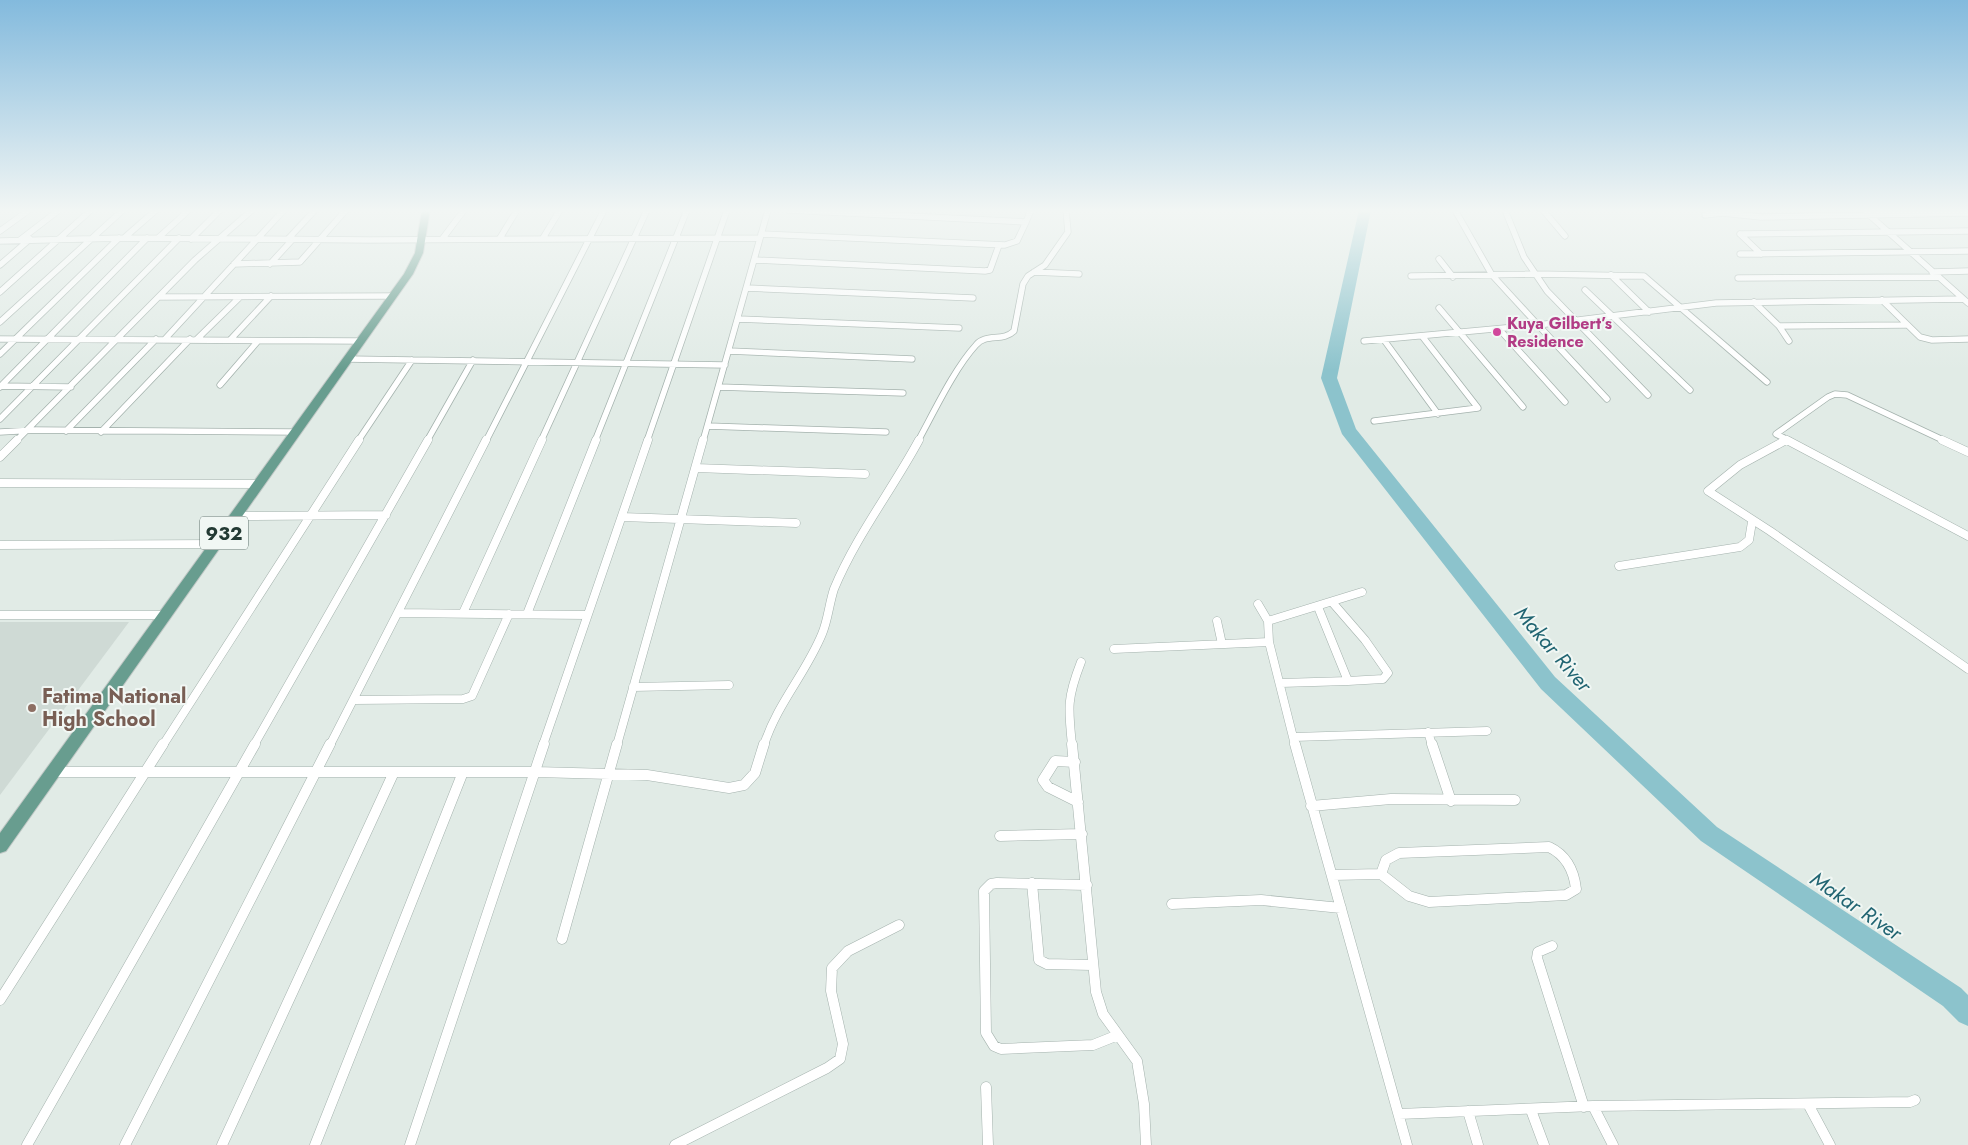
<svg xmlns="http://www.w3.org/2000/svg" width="1968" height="1145" viewBox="0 0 1968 1145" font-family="Jost,sans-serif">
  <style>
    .built { fill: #cfdad5 }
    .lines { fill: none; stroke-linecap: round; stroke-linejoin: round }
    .river { fill: #8cc3cc; fill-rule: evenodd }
    .street-far2-casing { stroke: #a4b2ad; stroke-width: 7 }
    .street-far1-casing { stroke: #a4b2ad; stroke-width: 9 }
    .street-casing { stroke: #a4b2ad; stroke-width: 11 }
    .primary-casing { stroke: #c1c8c6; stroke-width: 2 }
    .street-far2 { stroke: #fff; stroke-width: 5.5 }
    .street-far1 { stroke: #fff; stroke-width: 8 }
    .street { stroke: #fff; stroke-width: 10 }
    .primary { fill: #689d8f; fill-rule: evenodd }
    .hotel-dot { fill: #d1479c; stroke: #f1f7f4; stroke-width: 2 }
    .education-dot { fill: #8d6e63; stroke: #f1f7f4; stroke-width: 2 }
    .labels { text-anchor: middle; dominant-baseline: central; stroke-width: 4; stroke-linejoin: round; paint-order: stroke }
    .far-hotel-label { font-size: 16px; font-weight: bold; fill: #b23c85; stroke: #f1f7f4; text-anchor: start }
    .shield { fill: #f1f7f4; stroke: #61736e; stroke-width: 1 }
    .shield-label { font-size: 19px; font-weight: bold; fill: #233a34 }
    .education-label { font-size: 20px; font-weight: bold; fill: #785e54; stroke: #f1f7f4; text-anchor: start }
    .water-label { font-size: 21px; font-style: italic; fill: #216572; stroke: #f1f7f4 }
  </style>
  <rect width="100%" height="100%" fill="#e1ebe6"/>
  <path class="built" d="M 0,622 L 129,622 L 0,795 Z"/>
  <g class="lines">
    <path class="river" d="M 1359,210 L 1371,210 L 1337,378 L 1356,429 L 1555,677 L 1717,827 L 1961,988 L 1968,995 L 1968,1026 L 1959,1022 L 1943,1006 L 1701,841 L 1541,689 L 1342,434 L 1321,378 Z"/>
    <g class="street-far2-casing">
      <path id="street-far2" d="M 1455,210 L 1492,275 L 1538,325
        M 1505,210 L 1524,257 L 1547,291 L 1648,395
        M 1543,210 L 1565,236
        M 1867,213 L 1968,303
        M 1705,215 L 1722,213 L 1761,217 L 1968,213
        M 1026,222 L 1031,210
        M 0,231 L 29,210
        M 761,234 L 1005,245 L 1017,241 L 1026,222 L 788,210
        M 1740,234 L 1968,231
        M 1740,234 L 1761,254
        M 124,238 L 156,210
        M 158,238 L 189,210
        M 443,238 L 464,210
        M 500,238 L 517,210
        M 543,238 L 560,210
        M 191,239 L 220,210
        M 288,239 L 315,210
        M 20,240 L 59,210
        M 0,241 L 124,238 L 370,240 L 760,238
        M 1740,254 L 1968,251
        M 1439,259 L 1453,277
        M 755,260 L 985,271 L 990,270 L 999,245
        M 234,264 L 300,262 L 346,210
        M 270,264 L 293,239
        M 0,265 L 30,239
        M 1034,272 L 1079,274
        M 1932,272 L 1968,271
        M 1611,275 L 1649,312
        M 1411,276 L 1535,274 L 1644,276 L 1767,382
        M 1738,278 L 1938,277
        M 747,288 L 973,298
        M 1585,290 L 1690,390
        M 0,292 L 91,210
        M 160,297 L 392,296
        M 1882,300 L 1920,337 L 1932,340 L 1968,339
        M 1754,302 L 1779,326 L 1906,325
        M 1439,308 L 1523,407
        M 738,319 L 959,328
        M 0,322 L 123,210
        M 1779,326 L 1789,341
        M 1499,329 L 1565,402
        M 0,339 L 361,341
        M 165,339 L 284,210
        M 197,339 L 240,297
        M 230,340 L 271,296
        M 1384,340 L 1438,414
        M 1364,341 L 1538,325
        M 729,351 L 912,359
        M 0,354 L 119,238
        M 347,359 L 725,365
        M 220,385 L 258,341
        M 0,386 L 71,387
        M 0,387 L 147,238
        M 719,387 L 903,393
        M 1607,399 L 1538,325 L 1716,303 L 1963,299
        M 0,419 L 179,238
        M 1374,421 L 1478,408 L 1422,336
        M 708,426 L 886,432
        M 66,431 L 156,339
        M 0,432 L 36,430 L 295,432
        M 101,432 L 190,339
        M 16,441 L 195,260 L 252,210
        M 358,441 L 412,360
        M 427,441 L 473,360
        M 486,441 L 604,210
        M 541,441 L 647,210
        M 595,441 L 687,210
        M 647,441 L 727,210
        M 703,441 L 768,210
        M 918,441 C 934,412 954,369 976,345 C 986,333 1003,342 1014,331 L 1023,284 L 1028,276 L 1045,265 L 1068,232 L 1066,210
        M 1784,441 L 1786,440
        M 1790,441 L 1776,434 L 1828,397 L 1835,394 L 1847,395 L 1945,441"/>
    </g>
    <g class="street-far1-casing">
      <path id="street-far1" d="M 1786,440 L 1740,465 L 1708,491 L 1770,531 L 1968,669
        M 1787,440 L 1968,536
        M 1942,440 L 1968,452
        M 0,457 L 17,440
        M 696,468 L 865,474
        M 0,483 L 258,484
        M 236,516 L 386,515
        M 622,517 L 796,523
        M 0,545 L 216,544
        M 1619,566 L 1740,547 L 1749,540 L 1752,522
        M 1332,602 L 1365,640 L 1388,673 L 1383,679 L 1348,681
        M 1258,604 L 1268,621 L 1269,642 L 1295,745
        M 398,613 L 587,615
        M 463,613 L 542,440
        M 527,614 L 596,440
        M 0,615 L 166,615
        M 1217,621 L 1222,644
        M 1268,621 L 1362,592
        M 1114,649 L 1269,642
        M 1281,683 L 1348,681 L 1318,607
        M 633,687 L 729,685
        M 354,700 L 463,699 L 472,696 L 509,614
        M 1428,732 L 1432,745
        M 1294,737 L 1487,731
        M 163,745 L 359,440
        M 254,745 L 428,440
        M 330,745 L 486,440
        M 543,745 L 648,440
        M 617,745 L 703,440
        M 764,745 C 777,704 806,673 822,634 C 828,620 829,604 834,589 C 856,536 892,490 919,440
        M 1072,745 C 1068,707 1067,698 1081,662"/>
    </g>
    <g class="street-casing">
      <path id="street" d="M 1072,744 L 1096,992 L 1103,1014 L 1137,1061 L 1144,1104 L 1146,1145
        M 1295,744 L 1407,1145
        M 1432,744 L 1451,801
        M 1075,762 L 1055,761 L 1043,780 L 1048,787 L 1078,802
        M 54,772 L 536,772 L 647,775 L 729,788 L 744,785 L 755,773 L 764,744
        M 1311,806 L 1391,799 L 1515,800
        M 1000,836 L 1082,834
        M 1549,847 C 1566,855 1574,871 1576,889 L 1566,895 L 1429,902 L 1409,896 L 1381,874 L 1386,860 L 1399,853 Z
        M 1332,875 L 1381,874
        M 1032,883 L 1039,960 L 1047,964 L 1092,965
        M 1087,885 L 997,883 L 991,884 L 984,891 L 986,1033 L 994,1046 L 1001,1049 L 1093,1045 L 1118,1035
        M 1172,904 L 1261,900 L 1341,908
        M 562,939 L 617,744
        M 1552,946 L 1538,952 L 1537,958 L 1584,1107
        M 0,1000 L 163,744
        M 986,1087 L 988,1145
        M 1808,1104 L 1830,1145
        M 1593,1106 L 1613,1145
        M 1531,1110 L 1544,1145
        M 1468,1111 L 1478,1145
        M 1399,1114 L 1593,1106 L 1910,1102 L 1915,1100
        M 27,1145 L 255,744
        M 125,1145 L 330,744
        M 222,1145 L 394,772
        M 315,1145 L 463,772
        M 410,1145 L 544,744
        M 675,1145 L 827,1068 L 840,1059 L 843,1044 L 831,991 L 832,968 L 848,951 L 899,925"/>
    </g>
    <g class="primary-casing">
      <path id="primary" d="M 422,210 L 430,210 L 423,253 L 413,274 L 6,851 L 0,853 L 0,833 L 404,274 L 415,253 Z"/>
    </g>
    <use href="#street-far2" class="street-far2"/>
    <use href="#street-far1" class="street-far1"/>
    <use href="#street" class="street"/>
    <use href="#primary" class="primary"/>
  </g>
  <linearGradient id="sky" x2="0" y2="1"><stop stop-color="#83badd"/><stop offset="0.57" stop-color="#f2f6f4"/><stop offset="1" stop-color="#f2f6f4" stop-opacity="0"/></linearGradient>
  <rect width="1968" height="370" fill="url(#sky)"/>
  <circle class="hotel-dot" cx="1497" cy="332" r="5"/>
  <circle class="education-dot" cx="32" cy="708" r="5"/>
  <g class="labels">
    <g class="far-hotel-label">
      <text x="1507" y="323">Kuya Gilbert’s<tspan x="1507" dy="18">Residence</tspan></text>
    </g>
    <rect class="shield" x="200" y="516.5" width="48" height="33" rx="4"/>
    <g class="shield-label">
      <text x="224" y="533">932</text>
    </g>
    <g class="education-label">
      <text x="42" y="696">Fatima National<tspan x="42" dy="23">High School</tspan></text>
    </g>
    <g class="water-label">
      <text transform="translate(1553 649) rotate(49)">Makar River</text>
      <text transform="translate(1856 906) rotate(34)">Makar River</text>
    </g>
  </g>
</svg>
